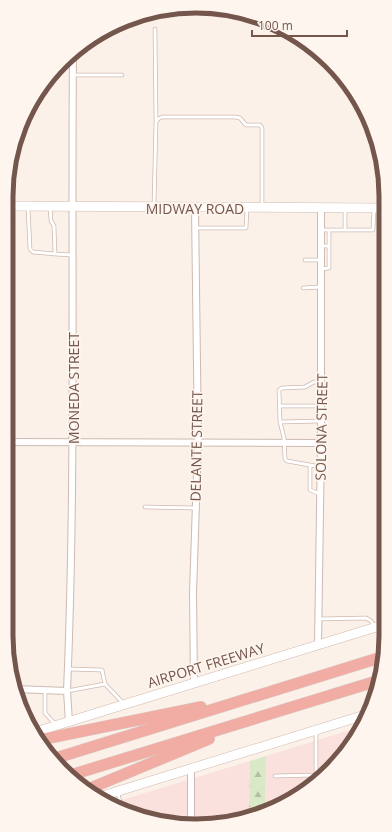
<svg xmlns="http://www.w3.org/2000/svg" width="392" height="832" viewBox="0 0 392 832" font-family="'Open Sans',sans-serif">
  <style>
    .commercial { fill: #fbe1dd }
    .forest { fill: url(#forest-firs) }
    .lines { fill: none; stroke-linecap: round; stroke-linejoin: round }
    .service-casing { stroke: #cebab1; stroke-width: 4.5 }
    .minor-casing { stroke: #cebab1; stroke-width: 8 }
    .secondary-casing { stroke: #d1b9af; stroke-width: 10 }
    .motorway-casing { stroke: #d8d0cd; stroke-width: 12 }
    .service { stroke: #fff; stroke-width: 3 }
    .minor { stroke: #fff; stroke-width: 6 }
    .secondary { stroke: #fff; stroke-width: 9 }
    .motorway { stroke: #f1aca3; stroke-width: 11 }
    .labels { text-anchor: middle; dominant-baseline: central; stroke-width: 3.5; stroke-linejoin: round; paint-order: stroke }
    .street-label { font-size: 14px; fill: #74564d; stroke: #fef5ee }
    .rim { fill: none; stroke: #74564d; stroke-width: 5 }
  </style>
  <defs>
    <pattern id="forest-firs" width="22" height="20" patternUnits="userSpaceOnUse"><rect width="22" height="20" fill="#d9e8c7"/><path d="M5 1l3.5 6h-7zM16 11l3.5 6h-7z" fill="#b5bfa4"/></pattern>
  </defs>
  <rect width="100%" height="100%" fill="#fbf1e8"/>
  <path class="commercial" d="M 360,727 L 339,761 L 280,806 L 265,811 L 266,756 Z
    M 250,761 L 249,816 L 221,824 L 159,822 L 112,803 Z"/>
  <path class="forest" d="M 266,756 L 265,811 L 249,816 L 250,761 Z"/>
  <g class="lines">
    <g class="service-casing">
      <path id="service" d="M 155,29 L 156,120
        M 72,75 L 122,75
        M 154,205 L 156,122 L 158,119 L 162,117 L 235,117 L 240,118 L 246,125 L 260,125 L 262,128 L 262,206
        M 28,208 L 30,249 L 33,252 L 55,254 L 54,226 L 51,221 L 50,207
        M 195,228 L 246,228 L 247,209
        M 321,230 L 329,230 L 329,246
        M 329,230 L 345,230 L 345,210
        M 345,230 L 373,230 L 374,209
        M 321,246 L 329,246 L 329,268 L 321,269
        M 55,254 L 72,255
        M 305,260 L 321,260
        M 303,288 L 321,287
        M 280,406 L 321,406
        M 280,422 L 320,421
        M 310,465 L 310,490 L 320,494
        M 321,467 L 287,461 L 285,459 L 284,438 L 280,422 L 279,390 L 282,388 L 305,387 L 314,382 L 321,382
        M 145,507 L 196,508
        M 318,619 L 366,618 L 371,621 L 374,626
        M 68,669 L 102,670 L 105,684 L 124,704
        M 45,690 L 45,713 L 55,724
        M 67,691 L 105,684
        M 275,776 L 316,775
        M 316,779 L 316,732
        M 118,793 L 121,807"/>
    </g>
    <g class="minor-casing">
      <path id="minor" d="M 6,442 L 321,443
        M 318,646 L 321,443 L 321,208
        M 194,684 L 193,593 L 198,443 L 195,208
        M 15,689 L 67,691
        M 69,722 L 67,691 C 76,479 71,267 73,54
        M 191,823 L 191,768"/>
    </g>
    <g class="secondary-casing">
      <path id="secondary" d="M 6,206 L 384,208
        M 35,732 L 386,624
        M 99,797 L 368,714"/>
    </g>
    <g class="motorway-casing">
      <path id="motorway" d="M 39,740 L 201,707
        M 53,759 L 382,657
        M 71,775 L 377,681
        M 86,790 L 209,739"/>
    </g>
    <use href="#service" class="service"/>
    <use href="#minor" class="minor"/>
    <use href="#secondary" class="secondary"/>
    <use href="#motorway" class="motorway"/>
  </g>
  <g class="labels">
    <g class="street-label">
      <text x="195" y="208">MIDWAY ROAD</text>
      <text transform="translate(73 388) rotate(-90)">MONEDA STREET</text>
      <text transform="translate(321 427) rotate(-89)">SOLONA STREET</text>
      <text transform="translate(196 446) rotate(-89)">DELANTE STREET</text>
      <text transform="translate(206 665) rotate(-17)">AIRPORT FREEWAY</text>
    </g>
  </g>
  <path d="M0 0H392V832H0ZM196 13H196A183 183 0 0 1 379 196V636A183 183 0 0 1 196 819H196A183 183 0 0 1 13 636V196A183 183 0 0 1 196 13Z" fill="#fef5ee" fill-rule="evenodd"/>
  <path class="rim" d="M196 13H196A183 183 0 0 1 379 196V636A183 183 0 0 1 196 819H196A183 183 0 0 1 13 636V196A183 183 0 0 1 196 13Z"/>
  <path d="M252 30v6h95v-6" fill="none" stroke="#74564d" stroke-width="2"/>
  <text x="258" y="30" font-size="12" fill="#74564d" stroke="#fef5ee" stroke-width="3" paint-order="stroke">100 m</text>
</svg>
